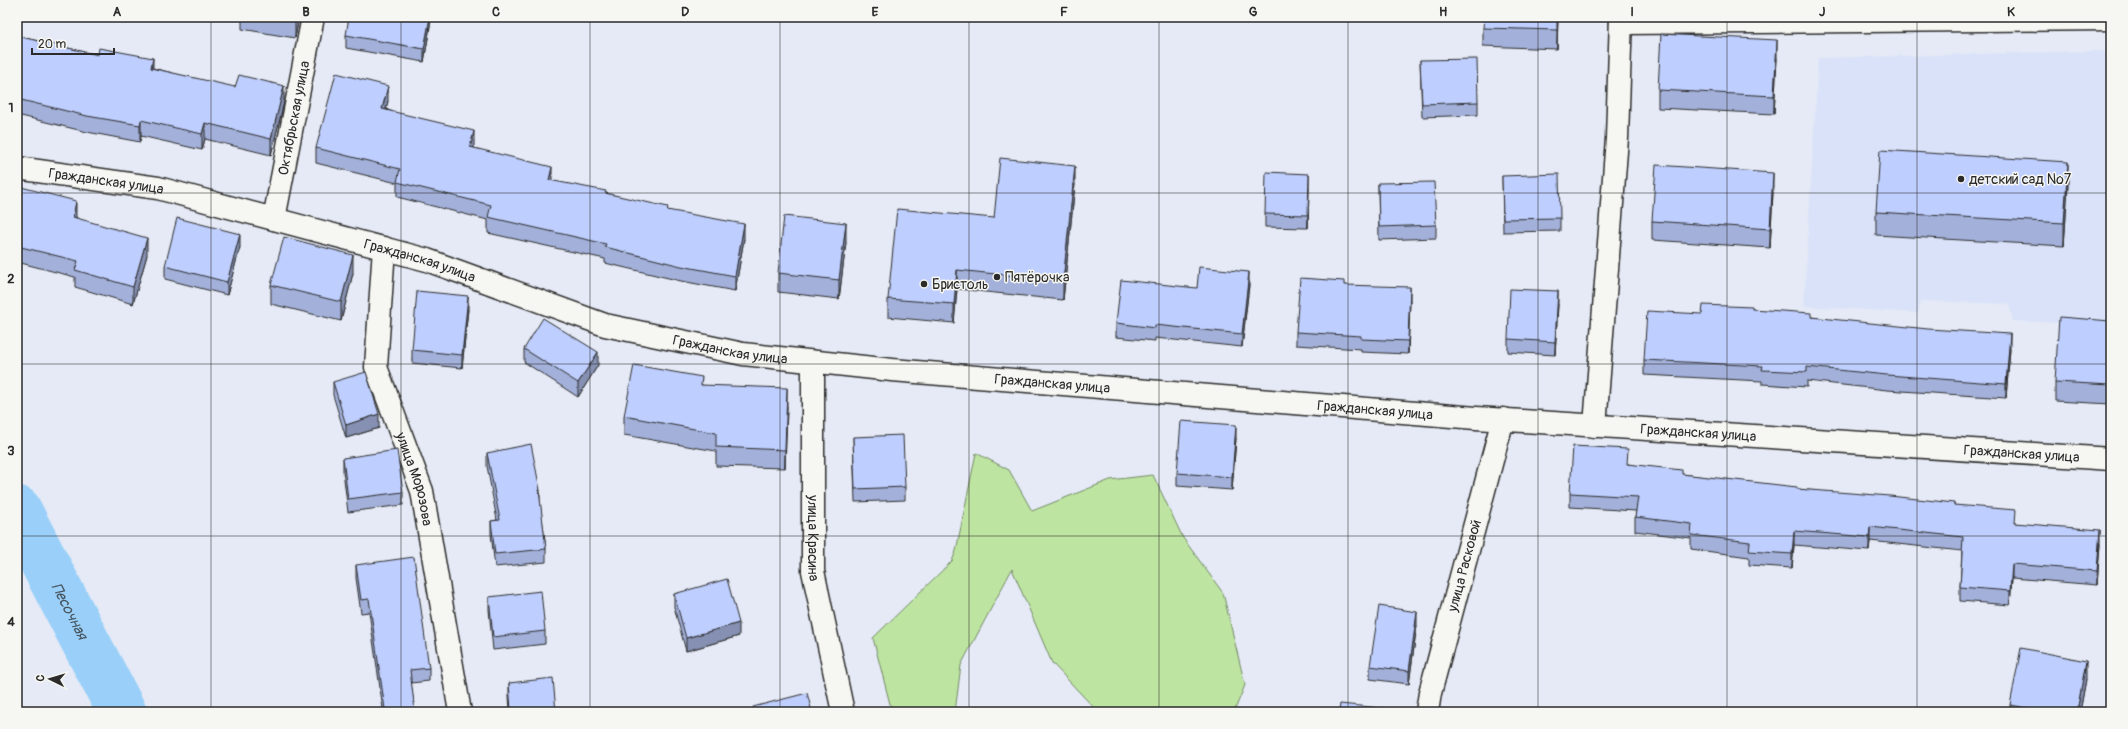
<svg xmlns="http://www.w3.org/2000/svg" width="2128" height="729" viewBox="0 0 2128 729" font-family="Pangolin,sans-serif">
  <style>
    .built { fill: #d9e2f8 }
    .green { fill: #bde5a1; stroke: #748866 }
    .lines { fill: none; stroke-linecap: round; stroke-linejoin: round }
    .river { stroke: #99cff8; stroke-width: 49 }
    .minor-casing { stroke: #2b2b2b; stroke-width: 25 }
    .tertiary-casing { stroke: #2b2b2b; stroke-width: 25 }
    .minor { stroke: #f6f6f2; stroke-width: 22 }
    .tertiary { stroke: #f6f6f2; stroke-width: 22 }
    .wall { fill: #a3b1da; stroke: #2b2b2b }
    .shaded-wall { fill: #8590b2; stroke: #2b2b2b }
    .building { fill: #becefe; stroke: #2b2b2b }
    .grid { fill: none; stroke: #2b2b2b; stroke-width: 1; stroke-opacity: 0.55 }
    .poi-dot { fill: #2b2b2b; stroke: #f6f6f2; stroke-width: 1.5 }
    .labels { text-anchor: middle; dominant-baseline: central; stroke-width: 3; stroke-linejoin: round; paint-order: stroke }
    .street-label { font-size: 14px; fill: #2b2b2b; stroke: #f6f6f2 }
    .poi-label { font-size: 14px; fill: #2b2b2b; stroke: #f6f6f2; text-anchor: start }
    .water-label { font-size: 15px; font-style: italic; fill: #46545e; stroke: #f6f6f2 }
    .neatline { fill: none; stroke: #2b2b2b; stroke-width: 1.5 }
    .grid-label { font-size: 13px; text-anchor: middle; font-weight: bold; fill: #2b2b2b }
  </style>
  <rect width="100%" height="100%" fill="#e5eaf6"/>
  <filter id="ink" filterUnits="userSpaceOnUse"><feTurbulence type="fractalNoise" baseFrequency=".025" numOctaves="2"/><feDisplacementMap in="SourceGraphic" scale="8" xChannelSelector="R" yChannelSelector="G"/><feConvolveMatrix kernelMatrix="1 2 1 2 8 2 1 2 1" color-interpolation-filters="sRGB"/></filter>
  <g filter="url(#ink)">
    <path class="built" d="M 2102,51 L 2111,58 L 2111,325 L 2013,321 L 2009,304 L 1921,301 L 1918,313 L 1804,306 L 1818,58 Z"/>
    <path class="green" d="M 976,453 L 1009,470 L 1032,511 L 1110,480 L 1153,475 L 1183,538 L 1223,593 L 1245,685 L 1234,712 L 1098,712 L 1052,663 L 1012,569 L 961,665 L 955,712 L 892,712 L 873,638 L 952,561 L 956,551 Z"/>
    <g class="lines">
      <path class="river" id="s1" d="M 17,510 L 122,712"/>
      <g class="minor-casing">
        <g id="minor">
          <path d="M 1621,23 L 2111,19"/>
          <path id="s2" d="M 274,219 L 313,17"/>
          <path id="s3" d="M 384,248 L 376,367 L 422,491 L 460,712"/>
          <path id="s4" d="M 813,362 L 813,571 L 843,712"/>
          <path d="M 1595,426 L 1617,138 L 1621,17"/>
          <path id="s5" d="M 1427,712 L 1430,693 L 1503,419"/>
        </g>
      </g>
      <g class="tertiary-casing">
        <g id="tertiary">
          <path id="s6" d="M 17,168 L 158,188 L 427,260 L 605,325 L 743,354 L 892,370 L 1476,418 L 2111,459"/>
        </g>
      </g>
      <use href="#minor" class="minor"/>
      <use href="#tertiary" class="tertiary"/>
    </g>
    <path class="wall" d="M 242,17 L 299,17 L 295,38 L 242,29 Z
      M 431,17 L 431,20 L 424,62 L 346,48 L 346,35 Z
      M 1558,17 L 1557,49 L 1483,46 L 1483,28 Z
      M 17,36 L 153,68 L 284,102 L 271,155 L 205,139 L 202,150 L 141,136 L 140,142 L 87,132 L 17,115 Z
      M 1777,58 L 1774,114 L 1658,108 L 1658,90 Z
      M 1420,60 L 1478,102 L 1478,115 L 1422,117 Z
      M 388,101 L 386,109 L 474,147 L 474,148 L 552,181 L 606,193 L 668,210 L 744,239 L 735,291 L 681,281 L 605,263 L 605,259 L 488,233 L 488,220 L 397,197 L 397,183 L 316,163 L 316,148 Z
      M 1502,176 L 1560,218 L 1560,231 L 1503,232 Z
      M 1378,183 L 1436,225 L 1436,238 L 1379,240 Z
      M 1075,184 L 1063,300 L 957,289 L 954,323 L 888,317 L 888,299 L 994,218 Z
      M 2068,185 L 2064,246 L 1876,235 L 1876,212 Z
      M 17,186 L 147,255 L 133,304 L 75,287 L 75,277 L 17,262 Z
      M 1309,187 L 1308,228 L 1265,227 L 1265,214 Z
      M 1773,192 L 1770,248 L 1652,240 L 1652,221 Z
      M 846,242 L 839,299 L 778,292 L 778,273 Z
      M 240,247 L 227,295 L 165,279 L 165,266 Z
      M 353,273 L 341,321 L 271,304 L 271,285 Z
      M 1249,285 L 1242,347 L 1155,338 L 1155,341 L 1116,337 L 1116,323 L 1197,288 Z
      M 1344,285 L 1410,300 L 1408,354 L 1361,352 L 1361,349 L 1296,345 L 1296,332 Z
      M 1558,304 L 1555,355 L 1508,352 L 1508,339 Z
      M 468,309 L 462,368 L 412,363 L 412,350 Z
      M 1752,309 L 1811,317 L 2010,349 L 2006,398 L 1887,390 L 1807,381 L 1807,387 L 1762,384 L 1762,381 L 1644,375 L 1644,360 L 1702,314 Z
      M 2111,321 L 2111,404 L 2055,401 L 2055,382 Z
      M 524,349 L 598,365 L 578,397 L 524,362 Z
      M 333,382 L 379,428 L 346,438 L 333,395 Z
      M 702,385 L 787,406 L 785,468 L 716,466 L 716,451 L 624,435 L 624,416 Z
      M 853,437 L 905,487 L 905,500 L 855,502 Z
      M 1236,438 L 1232,490 L 1177,486 L 1177,473 Z
      M 487,453 L 540,490 L 540,503 L 546,549 L 546,562 L 495,567 L 491,534 L 491,521 L 497,520 L 487,466 Z
      M 343,458 L 403,492 L 403,505 L 348,512 L 343,471 Z
      M 1628,464 L 1682,474 L 1797,489 L 1954,505 L 2016,523 L 2100,544 L 2097,585 L 2012,578 L 2010,605 L 1960,601 L 1960,587 L 1962,551 L 1870,541 L 1869,551 L 1794,545 L 1792,568 L 1749,565 L 1749,557 L 1691,549 L 1691,538 L 1635,531 L 1635,517 L 1636,511 L 1570,507 L 1570,493 Z
      M 356,565 L 429,668 L 429,681 L 411,683 L 415,712 L 383,709 L 369,612 L 361,613 L 356,578 Z
      M 674,594 L 739,636 L 686,651 L 674,607 Z
      M 489,597 L 545,631 L 545,644 L 493,650 L 489,610 Z
      M 1417,625 L 1409,684 L 1370,679 L 1370,666 Z
      M 2086,679 L 2080,712 L 2010,712 L 2010,705 Z
      M 509,683 L 556,712 L 510,712 L 509,696 Z"/>
    <path class="shaded-wall" d="M 296,17 L 299,17 L 295,38 L 295,22 Z
      M 430,17 L 431,17 L 431,20 L 424,62 L 424,49 Z
      M 1557,17 L 1558,17 L 1557,49 Z
      M 1777,40 L 1777,58 L 1774,114 L 1774,96 Z
      M 153,58 L 153,74 L 151,68 Z
      M 284,86 L 284,102 L 271,155 L 271,139 Z
      M 388,86 L 388,101 L 382,124 L 382,109 Z
      M 141,120 L 141,136 L 140,142 L 140,125 Z
      M 205,123 L 205,139 L 202,150 L 202,134 Z
      M 474,131 L 474,147 L 470,163 L 470,147 Z
      M 2068,162 L 2068,185 L 2064,246 L 2064,223 Z
      M 1075,166 L 1075,184 L 1063,300 L 1063,281 Z
      M 552,167 L 552,183 L 549,180 Z
      M 1773,173 L 1773,192 L 1770,248 L 1770,229 Z
      M 1309,174 L 1309,187 L 1308,228 L 1308,215 Z
      M 76,201 L 76,217 L 73,233 L 73,217 Z
      M 846,223 L 846,242 L 839,299 L 839,280 Z
      M 744,224 L 744,239 L 735,291 L 735,276 Z
      M 240,234 L 240,247 L 227,295 L 227,282 Z
      M 147,238 L 147,255 L 133,304 L 133,287 Z
      M 353,255 L 353,273 L 341,321 L 341,302 Z
      M 957,270 L 957,289 L 954,323 L 954,304 Z
      M 1249,272 L 1249,285 L 1242,347 L 1242,334 Z
      M 1410,287 L 1410,300 L 1408,354 L 1408,341 Z
      M 1558,291 L 1558,304 L 1555,355 L 1555,342 Z
      M 468,296 L 468,309 L 462,368 L 462,355 Z
      M 2010,334 L 2010,349 L 2006,398 L 2006,384 Z
      M 598,352 L 598,365 L 578,397 L 578,383 Z
      M 787,388 L 787,406 L 785,468 L 785,450 Z
      M 379,414 L 379,428 L 346,438 L 346,425 Z
      M 1236,425 L 1236,438 L 1232,490 L 1232,477 Z
      M 1870,527 L 1870,541 L 1869,551 L 1869,537 Z
      M 2100,530 L 2100,544 L 2097,585 L 2097,571 Z
      M 1794,531 L 1794,545 L 1792,568 L 1792,554 Z
      M 2012,564 L 2012,578 L 2010,605 L 2010,591 Z
      M 1417,612 L 1417,625 L 1409,684 L 1409,671 Z
      M 739,623 L 739,636 L 686,651 L 686,638 Z
      M 2086,661 L 2086,679 L 2080,712 L 2077,712 Z"/>
    <path class="building" d="M 268,17 L 296,17 L 295,22 Z
      M 349,17 L 430,17 L 424,49 L 346,35 Z
      M 1484,17 L 1557,17 L 1557,30 L 1483,28 Z
      M 1661,34 L 1777,40 L 1774,96 L 1658,90 Z
      M 17,36 L 98,55 L 99,48 L 153,58 L 151,68 L 235,87 L 239,75 L 284,86 L 271,139 L 205,123 L 202,134 L 141,120 L 140,125 L 87,116 L 17,99 Z
      M 1477,59 L 1478,102 L 1422,104 L 1420,60 Z
      M 336,73 L 388,86 L 382,109 L 474,131 L 470,147 L 552,167 L 549,180 L 606,191 L 605,193 L 668,207 L 667,210 L 744,224 L 735,276 L 681,266 L 605,247 L 606,244 L 488,217 L 491,205 L 397,182 L 400,169 L 316,148 Z
      M 1880,150 L 2068,162 L 2064,223 L 1876,212 Z
      M 1000,158 L 1075,166 L 1063,281 L 957,270 L 954,304 L 888,299 L 897,209 L 994,218 Z
      M 1656,165 L 1773,173 L 1770,229 L 1652,221 Z
      M 1266,172 L 1309,174 L 1308,215 L 1265,214 Z
      M 1559,174 L 1560,218 L 1503,219 L 1502,176 Z
      M 1434,182 L 1436,225 L 1379,227 L 1378,183 Z
      M 17,186 L 76,201 L 73,217 L 147,238 L 133,287 L 75,270 L 78,261 L 17,246 Z
      M 784,216 L 846,223 L 839,280 L 778,273 Z
      M 177,218 L 240,234 L 227,282 L 165,266 Z
      M 284,237 L 353,255 L 341,302 L 271,285 Z
      M 1199,267 L 1249,272 L 1242,334 L 1155,325 L 1155,328 L 1116,323 L 1121,280 L 1197,288 Z
      M 1300,278 L 1344,281 L 1344,285 L 1410,287 L 1408,341 L 1361,339 L 1361,336 L 1296,332 Z
      M 1510,289 L 1558,291 L 1555,342 L 1508,339 Z
      M 417,291 L 468,296 L 462,355 L 412,350 Z
      M 1703,305 L 1752,307 L 1752,309 L 1811,313 L 1811,317 L 1928,329 L 2010,334 L 2006,384 L 1887,375 L 1807,367 L 1807,372 L 1762,370 L 1763,366 L 1644,360 L 1647,311 L 1702,314 Z
      M 2059,317 L 2111,321 L 2111,385 L 2055,382 Z
      M 543,318 L 598,352 L 578,383 L 524,349 Z
      M 634,365 L 702,377 L 701,385 L 787,388 L 785,450 L 716,447 L 716,433 L 624,416 Z
      M 366,372 L 379,414 L 346,425 L 333,382 Z
      M 1181,421 L 1236,425 L 1232,477 L 1177,473 Z
      M 903,435 L 905,487 L 855,489 L 853,437 Z
      M 531,444 L 540,490 L 539,490 L 546,549 L 495,554 L 491,521 L 500,520 L 487,453 Z
      M 1573,446 L 1628,449 L 1627,464 L 1682,470 L 1682,474 L 1797,487 L 1797,489 L 1890,496 L 1954,503 L 1954,505 L 2016,510 L 2015,523 L 2100,530 L 2097,571 L 2012,564 L 2010,591 L 1960,587 L 1963,537 L 1870,527 L 1869,537 L 1794,531 L 1792,554 L 1749,551 L 1750,542 L 1691,535 L 1692,524 L 1635,517 L 1638,497 L 1570,493 Z
      M 397,450 L 403,492 L 348,499 L 343,458 Z
      M 414,557 L 429,668 L 410,670 L 415,712 L 364,712 L 385,709 L 369,599 L 361,600 L 356,565 Z
      M 727,579 L 739,623 L 686,638 L 674,594 Z
      M 541,591 L 545,631 L 493,637 L 489,597 Z
      M 1379,606 L 1417,612 L 1409,671 L 1370,666 Z
      M 2021,648 L 2086,661 L 2077,712 L 2033,712 L 2034,709 L 2010,705 Z
      M 553,678 L 556,712 L 514,712 L 514,710 L 511,710 L 509,683 Z
      M 807,693 L 812,712 L 754,712 L 753,707 Z
      M 1340,704 L 1400,710 L 1400,712 L 1339,712 Z"/>
  </g>
  <path class="grid" d="M 211,17 L 211,712M 401,17 L 401,712M 590,17 L 590,712M 780,17 L 780,712M 969,17 L 969,712M 1159,17 L 1159,712M 1348,17 L 1348,712M 1538,17 L 1538,712M 1727,17 L 1727,712M 1917,17 L 1917,712M 17,193 L 2111,193M 17,364 L 2111,364M 17,536 L 2111,536"/>
  <g class="poi-dot">
    <circle cx="1961" cy="179" r="4"/>
    <circle cx="997" cy="277" r="4"/>
    <circle cx="924" cy="284" r="4"/>
  </g>
  <g class="labels">
    <g class="street-label">
      <text stroke="none"><textPath href="#s2" startOffset="103">Октябрьская улица</textPath></text>
      <text stroke="none"><textPath href="#s6" startOffset="90">Гражданская улица</textPath></text>
      <text stroke="none"><textPath href="#s6" startOffset="414">Гражданская улица</textPath></text>
      <text stroke="none"><textPath href="#s6" startOffset="738">Гражданская улица</textPath></text>
      <text stroke="none"><textPath href="#s6" startOffset="1062">Гражданская улица</textPath></text>
      <text stroke="none"><textPath href="#s6" startOffset="1386">Гражданская улица</textPath></text>
      <text stroke="none"><textPath href="#s6" startOffset="1710">Гражданская улица</textPath></text>
      <text stroke="none"><textPath href="#s6" startOffset="2034">Гражданская улица</textPath></text>
      <text stroke="none"><textPath href="#s3" startOffset="238">улица Морозова</textPath></text>
      <text stroke="none"><textPath href="#s4" startOffset="176">улица Красина</textPath></text>
      <text stroke="none"><textPath href="#s5" startOffset="151">улица Расковой</textPath></text>
    </g>
    <g class="poi-label">
      <text x="1969" y="179">детский сад №7</text>
      <text x="1005" y="277">Пятёрочка</text>
      <text x="932" y="284">Бристоль</text>
    </g>
    <g class="water-label">
      <text stroke="none"><textPath href="#s1" startOffset="114">Песочная</textPath></text>
    </g>
  </g>
  <rect width="2128" height="729" fill="none" stroke="#f6f6f2" stroke-width="44"/>
  <g transform="translate(50 679) rotate(275)" stroke="#f6f6f2" stroke-width="3" paint-order="stroke">
  <path d="M0-3L7 15L0 10L-7 15Z" fill="#2b2b2b"/>
  <text y="-6" font-size="11" font-weight="bold" text-anchor="middle" fill="#2b2b2b">С</text>
  </g>
  <path d="M32 48v6h82v-6" fill="none" stroke="#2b2b2b" stroke-width="2"/>
  <text x="38" y="48" font-size="12" fill="#2b2b2b" stroke="#f6f6f2" stroke-width="3" paint-order="stroke">20 m</text>
  <rect x="22" y="22" width="2084" height="685" class="neatline"/>
  <g class="grid-label">
    <text x="117" y="16">A</text>
    <text x="306" y="16">B</text>
    <text x="496" y="16">C</text>
    <text x="685" y="16">D</text>
    <text x="875" y="16">E</text>
    <text x="1064" y="16">F</text>
    <text x="1253" y="16">G</text>
    <text x="1443" y="16">H</text>
    <text x="1632" y="16">I</text>
    <text x="1822" y="16">J</text>
    <text x="2011" y="16">K</text>
    <text x="11" y="112">1</text>
    <text x="11" y="283">2</text>
    <text x="11" y="455">3</text>
    <text x="11" y="626">4</text>
  </g>
</svg>
